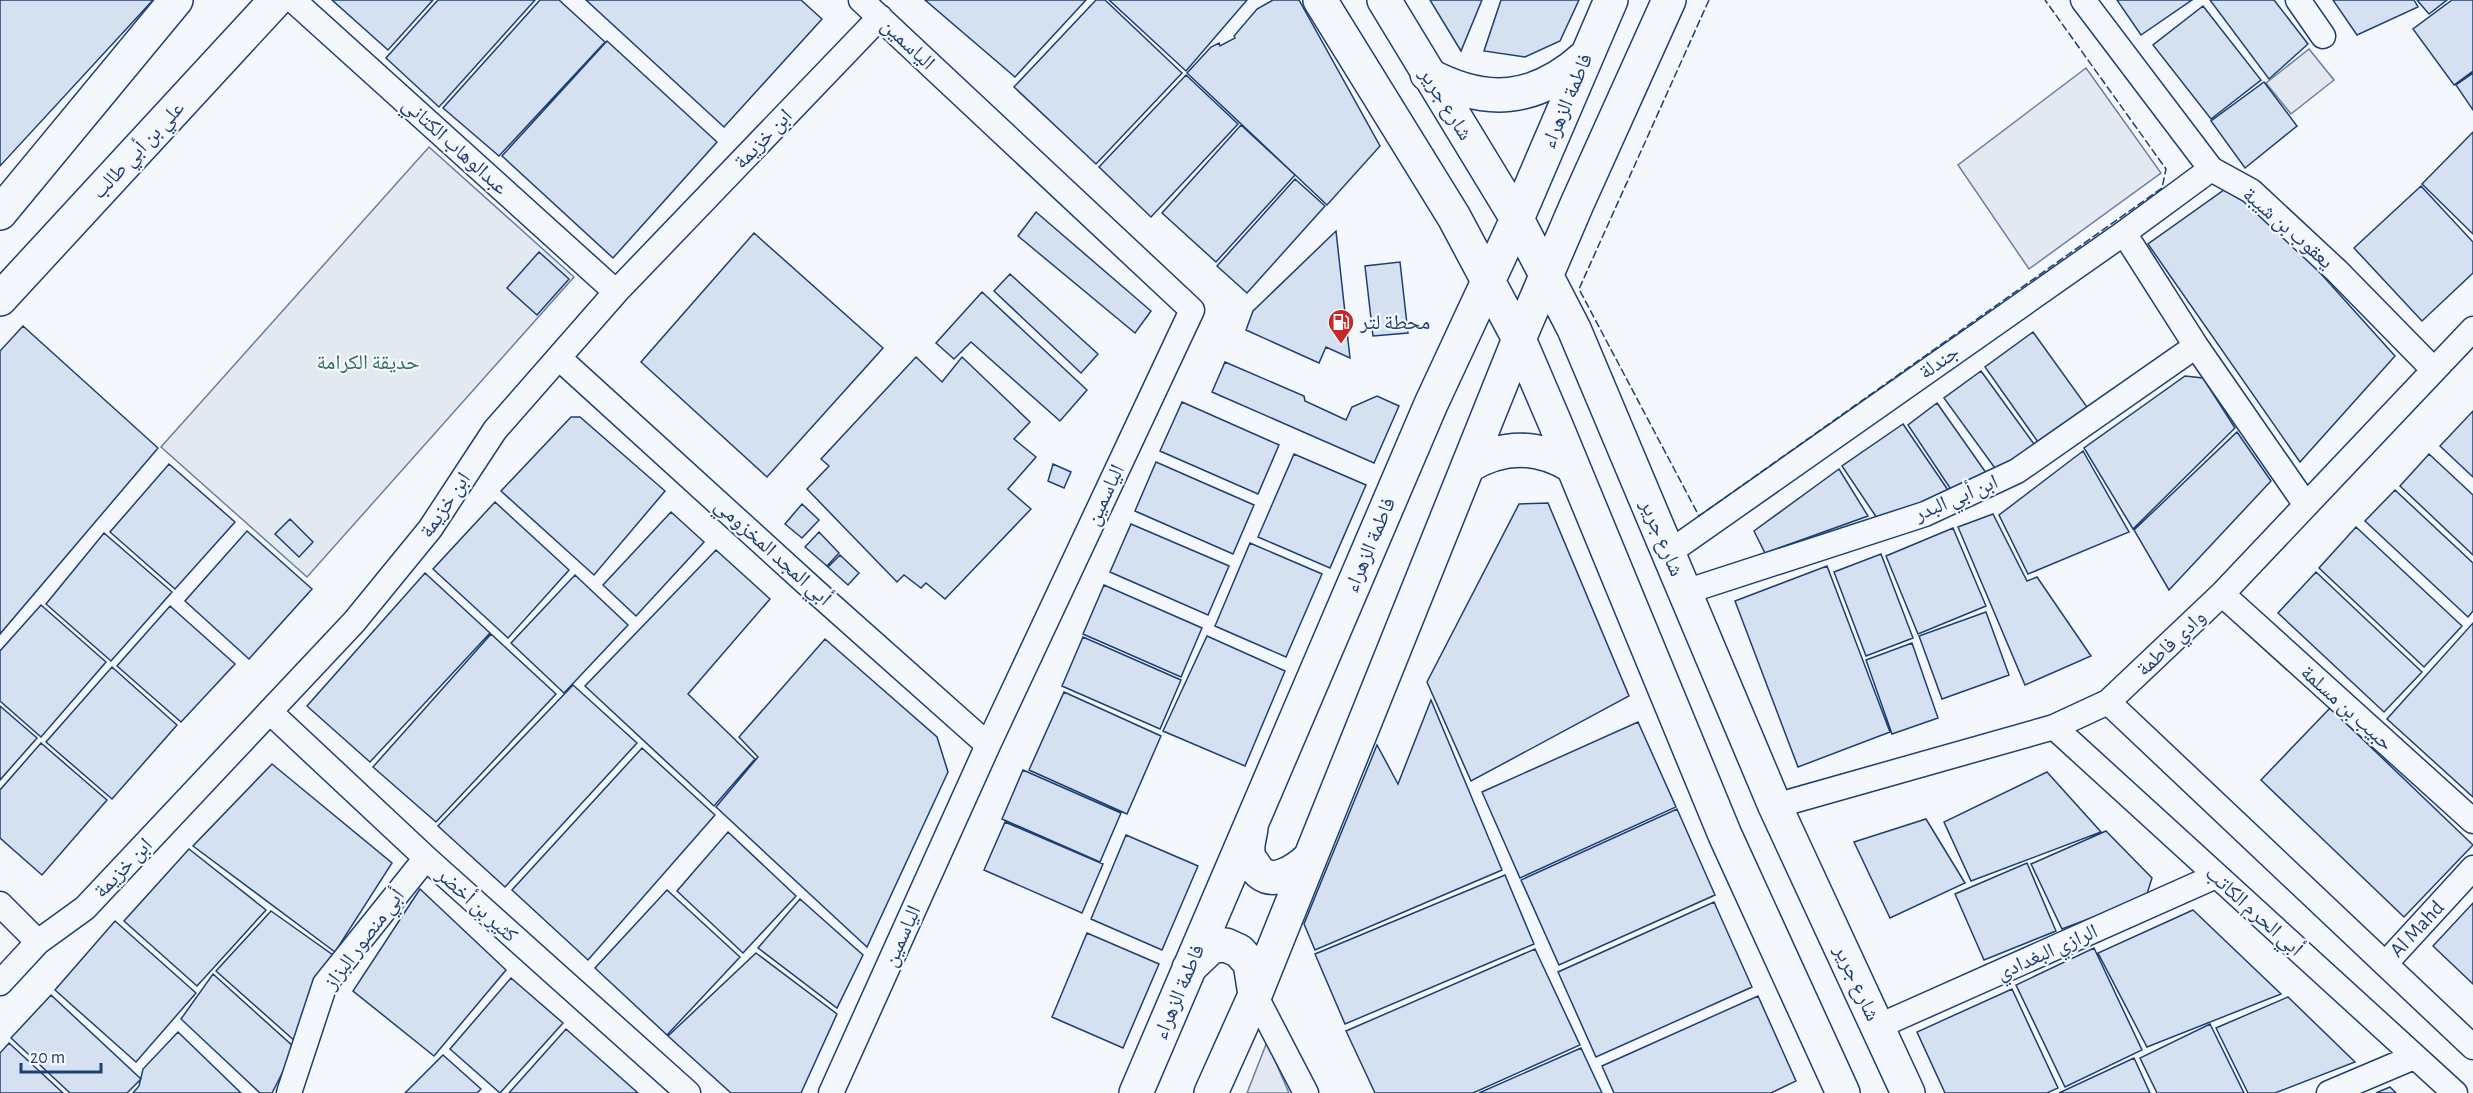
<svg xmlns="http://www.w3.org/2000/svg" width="2473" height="1093" viewBox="0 0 2473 1093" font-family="'Alegreya Sans','Noto Naskh Arabic',sans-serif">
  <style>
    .green { fill: #e3e9f0; stroke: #687fa3; stroke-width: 1.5 }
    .parking { fill: #e3e8f0; stroke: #687fa3; stroke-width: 1.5 }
    .building { fill: #d5e0f0; stroke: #1d3f73; stroke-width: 1.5 }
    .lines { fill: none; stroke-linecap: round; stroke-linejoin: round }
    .street-casing { stroke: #1d3f73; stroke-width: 27 }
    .secondary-casing { stroke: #1d3f73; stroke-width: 36 }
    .street { stroke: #f4f7fb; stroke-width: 24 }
    .secondary { stroke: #f4f7fb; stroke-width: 33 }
    .fence { stroke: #1d3f73; stroke-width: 1.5; stroke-dasharray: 8 3; stroke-linecap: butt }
    .labels { text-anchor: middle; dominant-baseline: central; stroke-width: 4.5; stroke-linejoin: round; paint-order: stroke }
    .street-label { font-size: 21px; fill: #1d3f73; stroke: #f4f7fb }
    .poi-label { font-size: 21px; fill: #1d3f73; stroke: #f4f7fb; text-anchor: start }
    .park-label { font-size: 21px; fill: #2c6c60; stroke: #f4f7fb }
  </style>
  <rect width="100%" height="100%" fill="#f4f7fb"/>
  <path class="green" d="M 2086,68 L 2161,173 L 2029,269 L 1958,165 Z
    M 429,147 L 574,277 L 307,577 L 161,447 Z"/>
  <path class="parking" d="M 2309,49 L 2334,80 L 2291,114 L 2266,83 Z
    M 1267,1042 L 1289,1093 L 1247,1093 Z"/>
  <path class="building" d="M 0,0 L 153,0 L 0,166 Z
    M 332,0 L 433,0 L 388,50 Z
    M 438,0 L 535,0 L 439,107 L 386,58 Z
    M 540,0 L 559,0 L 605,42 L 499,156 L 443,108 Z
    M 586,0 L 801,0 L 822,19 L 724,127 Z
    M 925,0 L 1086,0 L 1015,77 Z
    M 1096,0 L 1105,0 L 1182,73 L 1096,164 L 1014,87 Z
    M 1109,0 L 1247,0 L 1186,71 Z
    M 1273,0 L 1299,0 L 1380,146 L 1327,205 L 1187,73 L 1211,47 L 1219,43 L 1220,46 L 1235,38 L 1234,36 L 1257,9 Z
    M 1430,0 L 1482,0 L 1461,51 Z
    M 1501,0 L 1579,0 L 1560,41 L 1525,57 L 1484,51 Z
    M 2117,0 L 2192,0 L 2141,35 Z
    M 2210,0 L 2274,0 L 2308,44 L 2269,79 Z
    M 2333,0 L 2414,0 L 2418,7 L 2357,35 Z
    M 2417,0 L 2447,0 L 2429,14 Z
    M 2452,0 L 2473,0 L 2473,71 L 2454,85 L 2413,29 Z
    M 2203,6 L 2261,80 L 2211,119 L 2153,45 Z
    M 607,41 L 717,142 L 613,258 L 502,156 Z
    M 2473,73 L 2473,110 L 2456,85 Z
    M 1186,75 L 1238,124 L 1151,217 L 1099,167 Z
    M 2264,82 L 2297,126 L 2245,168 L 2211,121 Z
    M 1241,125 L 1295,175 L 1216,262 L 1162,213 Z
    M 2473,132 L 2473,234 L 2422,184 Z
    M 1295,179 L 1325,206 L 1247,293 L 1217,266 Z
    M 2421,186 L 2473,242 L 2473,273 L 2422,321 L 2354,248 Z
    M 2224,190 L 2268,215 L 2395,356 L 2300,462 L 2148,244 Z
    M 1036,212 L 1151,311 L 1135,333 L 1018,236 Z
    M 1336,231 L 1350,358 L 1326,347 L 1319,363 L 1246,330 L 1253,311 Z
    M 754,233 L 883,348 L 767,477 L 641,362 Z
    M 539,252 L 569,279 L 537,315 L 507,288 Z
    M 1400,262 L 1408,333 L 1373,336 L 1365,266 Z
    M 1010,274 L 1098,354 L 1081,373 L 994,291 Z
    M 982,292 L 1087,390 L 1060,421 L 971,342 L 954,359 L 936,343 Z
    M 23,326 L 158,448 L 0,634 L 0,351 Z
    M 2033,332 L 2087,407 L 2038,442 L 1985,367 Z
    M 916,357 L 942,382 L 962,357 L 1030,422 L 1014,439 L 1036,457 L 1008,489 L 1031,509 L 945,599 L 926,583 L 921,588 L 904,575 L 897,582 L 807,489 L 829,466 L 821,459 Z
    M 1225,362 L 1304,396 L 1305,401 L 1346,420 L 1352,407 L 1377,396 L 1399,406 L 1374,463 L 1212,392 Z
    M 1981,371 L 2034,444 L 1997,471 L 1944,398 Z
    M 2185,376 L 2203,378 L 2235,428 L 2133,529 L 2084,448 Z
    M 1182,402 L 1279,445 L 1258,494 L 1160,451 Z
    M 1937,403 L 1989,477 L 1954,494 L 1908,425 Z
    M 2473,411 L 2473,477 L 2440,446 Z
    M 571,417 L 580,417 L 665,491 L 594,575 L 501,491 Z
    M 1903,424 L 1950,493 L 1879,521 L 1842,466 Z
    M 2237,432 L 2271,481 L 2169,590 L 2134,530 Z
    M 2083,451 L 2129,532 L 2028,574 L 1999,515 Z
    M 1294,454 L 1366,485 L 1330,568 L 1258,537 Z
    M 2429,454 L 2473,495 L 2473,555 L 2400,486 Z
    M 1156,462 L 1254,505 L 1233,554 L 1135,511 Z
    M 169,464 L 235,522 L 175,589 L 110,532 Z
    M 1053,464 L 1071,472 L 1064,488 L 1048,481 Z
    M 1839,469 L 1868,516 L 1765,553 L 1754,531 Z
    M 2395,490 L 2473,563 L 2473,611 L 2468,617 L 2365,521 Z
    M 495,502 L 569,570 L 508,638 L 433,569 Z
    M 1548,503 L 1629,696 L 1471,781 L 1427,682 L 1519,504 Z
    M 802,504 L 819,520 L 802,538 L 785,524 Z
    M 671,512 L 704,542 L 636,616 L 603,585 Z
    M 1993,514 L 2027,581 L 2037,577 L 2091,656 L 2025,685 L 1958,527 Z
    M 290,519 L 313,542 L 299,557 L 275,534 Z
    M 1131,524 L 1229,566 L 1208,615 L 1110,572 Z
    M 2356,527 L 2462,626 L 2424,667 L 2319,568 Z
    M 1953,528 L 1986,606 L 1918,634 L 1886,556 Z
    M 247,531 L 312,589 L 249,659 L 185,601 Z
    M 819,532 L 839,553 L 827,566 L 805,547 Z
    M 104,533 L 172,592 L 111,661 L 46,604 Z
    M 1250,543 L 1322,574 L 1286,657 L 1215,626 Z
    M 716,550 L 770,599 L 688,694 L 755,759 L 714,806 L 585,686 Z
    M 1881,554 L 1913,638 L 1866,656 L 1834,572 Z
    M 840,555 L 859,573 L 848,585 L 828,567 Z
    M 1827,566 L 1890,732 L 1798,767 L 1735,601 Z
    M 2316,572 L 2422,672 L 2384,712 L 2278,613 Z
    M 425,573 L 490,633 L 370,762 L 307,706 Z
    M 575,575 L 628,625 L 564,693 L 511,643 Z
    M 1104,585 L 1202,628 L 1181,677 L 1083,634 Z
    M 41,605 L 106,662 L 41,737 L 0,701 L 0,651 Z
    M 170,606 L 235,664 L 181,722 L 117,666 Z
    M 1986,612 L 2009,675 L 1942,699 L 1919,636 Z
    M 2473,623 L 2473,797 L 2387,719 Z
    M 491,634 L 556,694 L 436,822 L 373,767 Z
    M 1207,636 L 1285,671 L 1245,766 L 1163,731 Z
    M 1083,637 L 1181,680 L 1160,729 L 1062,686 Z
    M 825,639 L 937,737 L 948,772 L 867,947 L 716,807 L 758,757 L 739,737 Z
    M 1912,643 L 1938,718 L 1892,734 L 1866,660 Z
    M 112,667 L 177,725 L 112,799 L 46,742 Z
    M 573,685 L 637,743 L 505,887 L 438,826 Z
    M 1064,692 L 1161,736 L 1127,814 L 1029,770 Z
    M 1431,700 L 1502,870 L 1315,950 L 1304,924 L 1377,745 L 1398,784 Z
    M 0,706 L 37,738 L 0,780 Z
    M 2330,708 L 2473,845 L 2404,917 L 2261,780 Z
    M 1638,722 L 1676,807 L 1520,878 L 1482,792 Z
    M 41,743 L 107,800 L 42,875 L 0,838 L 0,790 Z
    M 642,748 L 715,815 L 588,960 L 512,890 Z
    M 272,764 L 392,863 L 335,952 L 193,846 Z
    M 1023,770 L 1121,813 L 1100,862 L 1002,819 Z
    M 2047,772 L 2101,832 L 1971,881 L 1944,822 Z
    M 1677,809 L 1715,895 L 1559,965 L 1521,880 Z
    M 1926,819 L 1965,883 L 1890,918 L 1854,842 Z
    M 1005,822 L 1103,864 L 1082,913 L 984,870 Z
    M 2106,831 L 2152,878 L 2146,897 L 2062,929 L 2031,864 Z
    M 728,832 L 796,896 L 743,953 L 677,891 Z
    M 1126,835 L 1198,866 L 1162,950 L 1091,919 Z
    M 189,849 L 266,910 L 197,986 L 124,921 Z
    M 2027,863 L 2056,931 L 1984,960 L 1955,894 Z
    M 1505,875 L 1534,944 L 1345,1024 L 1315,954 Z
    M 420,889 L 506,970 L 434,1056 L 353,991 Z
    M 667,890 L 740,957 L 667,1035 L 595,968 Z
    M 800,899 L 863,955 L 837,1008 L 758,948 Z
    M 1714,902 L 1752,987 L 1596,1057 L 1558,972 Z
    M 2473,903 L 2473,984 L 2433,946 Z
    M 2193,910 L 2281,994 L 2147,1047 L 2098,953 Z
    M 271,911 L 333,955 L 296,1042 L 216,971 Z
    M 115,921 L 196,993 L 136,1062 L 55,990 Z
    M 1087,933 L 1159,964 L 1123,1048 L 1052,1017 Z
    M 2094,948 L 2142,1050 L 2065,1087 L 2016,985 Z
    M 1535,949 L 1580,1045 L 1473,1093 L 1375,1093 L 1346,1031 Z
    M 756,953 L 837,1014 L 801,1093 L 731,1093 L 668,1036 Z
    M 213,974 L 295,1048 L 272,1093 L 260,1093 L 181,1019 Z
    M 511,978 L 563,1023 L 500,1093 L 450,1049 Z
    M 2012,989 L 2058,1088 L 2047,1093 L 1945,1093 L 1917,1032 Z
    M 51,995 L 141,1079 L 127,1093 L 70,1093 L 11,1038 Z
    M 1758,996 L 1796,1081 L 1771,1093 L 1614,1093 L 1602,1066 Z
    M 2288,997 L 2355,1062 L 2275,1093 L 2248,1093 L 2216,1028 Z
    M 2210,1024 L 2244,1093 L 2157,1093 L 2140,1058 Z
    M 566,1029 L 638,1093 L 509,1093 Z
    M 178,1032 L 241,1093 L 133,1093 L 139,1086 L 143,1069 Z
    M 9,1043 L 63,1093 L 0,1093 L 0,1053 Z
    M 1581,1048 L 1602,1093 L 1479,1093 Z
    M 443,1055 L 481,1089 L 477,1093 L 405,1093 Z
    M 2134,1058 L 2150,1093 L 2059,1093 Z
    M 2390,1087 L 2396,1093 L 2376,1093 Z"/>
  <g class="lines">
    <g class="street-casing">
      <path id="street" d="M 293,0 L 616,292
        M 2083,0 L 2211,169 L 2251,191 L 2337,271 L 2433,369
        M 2298,0 L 2323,36
        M 2124,233 L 2196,346 L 2306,505
        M 559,358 L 815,591 L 988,745
        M 1667,554 L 2124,233 L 2211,169
        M 1685,592 L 1925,514 L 2017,471 L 2196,346
        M 2222,594 L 2473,821
        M 2108,702 L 2473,1047
        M 270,712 L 426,858 L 688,1093
        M 2054,727 L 2455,1093
        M 1775,806 L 2054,727 L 2108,702 L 2222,594 L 2473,329
        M 0,904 L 38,942
        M 2385,964 L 2473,868
        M 0,983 L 38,942 L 85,908 L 354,622 L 430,529 L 495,430 L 616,292 L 880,17
        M 1255,995 L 1306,1093
        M 1877,1027 L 2216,876
        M 289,1093 L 325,984 L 426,858
        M 831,1093 L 988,745 L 1192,310 L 861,0
        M 2329,1093 L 2414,1057"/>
    </g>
    <g class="secondary-casing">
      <path id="secondary" d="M 1320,0 L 1454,217 L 1519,339 L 1555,423 L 1725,835 L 1843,1093
        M 1384,0 L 1517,219 L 1574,329 L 1775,806 L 1908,1093
        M 1427,74 C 1486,106 1535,102 1585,57
        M 0,213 L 176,0
        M 0,299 L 276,0
        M 1468,466 C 1503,445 1537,445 1572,466
        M 1251,828 C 1250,836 1247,844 1248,852 C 1248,857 1251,861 1254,865 C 1268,890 1295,872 1310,858
        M 1189,968 L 1212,946 L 1226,945 L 1239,951 L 1250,963 L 1255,995
        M 1136,1093 L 1431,404 L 1517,219 L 1611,0
        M 1211,1093 L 1255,995 L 1519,339 L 1577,204 L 1669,0"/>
    </g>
    <use href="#street" class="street"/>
    <use href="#secondary" class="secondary"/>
    <path class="fence" d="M 1709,0 L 1579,289 L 1699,516 L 2162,188 L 2166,169 L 2045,0"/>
  </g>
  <defs>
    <g id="fuel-pin" transform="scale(1.35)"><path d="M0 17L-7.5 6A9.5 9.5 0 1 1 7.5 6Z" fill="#c62828" stroke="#f4f7fb"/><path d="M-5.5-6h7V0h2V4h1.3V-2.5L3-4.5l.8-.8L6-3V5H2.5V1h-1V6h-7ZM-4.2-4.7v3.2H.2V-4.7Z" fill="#fff"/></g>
  </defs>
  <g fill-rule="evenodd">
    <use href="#fuel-pin" x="1341" y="322"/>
  </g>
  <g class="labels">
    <g class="street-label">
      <text transform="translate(908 44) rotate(43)">الياسمين</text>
      <text transform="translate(1567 101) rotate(-67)">فاطمة الزهراء</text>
      <text transform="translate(1446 104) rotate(58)">شارع جرير</text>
      <text transform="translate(763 139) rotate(-46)">ابن خزيمة</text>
      <text transform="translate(455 146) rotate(42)">عبدالوهاب الكتاني</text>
      <text transform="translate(138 150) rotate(-47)">علي بن أبي طالب</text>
      <text transform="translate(2288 228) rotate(41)">يعقوب بن شيبة</text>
      <text transform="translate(1939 362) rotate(-35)">جندلة</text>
      <text transform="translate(1105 495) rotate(-65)">الياسمين</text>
      <text transform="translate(1956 498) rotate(-23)">ابن أبي البدر</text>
      <text transform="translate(445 505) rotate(-56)">ابن خزيمة</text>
      <text transform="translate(1662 538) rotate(67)">شارع جرير</text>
      <text transform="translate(1370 545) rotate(-67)">فاطمة الزهراء</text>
      <text transform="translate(773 552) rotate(42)">أبي المجد المخزومي</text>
      <text transform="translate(2171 643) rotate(-43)">وادي فاطمة</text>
      <text transform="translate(2347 708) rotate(42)">حبيب بن مسلمة</text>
      <text transform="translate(123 868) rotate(-46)">ابن خزيمة</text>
      <text transform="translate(477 905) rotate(42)">كثير بن أخضر</text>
      <text transform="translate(2254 911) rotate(42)">أبي الحرم الكاتب</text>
      <text transform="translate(2417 929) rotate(-47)">Al Mahd</text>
      <text transform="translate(902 936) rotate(-66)">الياسمين</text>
      <text transform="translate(364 939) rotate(-53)">أبي منصور البزاز</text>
      <text transform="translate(2047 952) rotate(-24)">الرازي البغدادي</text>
      <text transform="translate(1857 983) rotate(65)">شارع جرير</text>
      <text transform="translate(1179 992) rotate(-67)">فاطمة الزهراء</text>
    </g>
    <g class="poi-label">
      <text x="1360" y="322">محطة لتر</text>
    </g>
    <g class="park-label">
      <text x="368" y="362">حديقة الكرامة</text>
    </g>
  </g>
  <path d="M21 1063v9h80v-9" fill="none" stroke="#1d3f73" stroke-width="3"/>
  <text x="30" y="1063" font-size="18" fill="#1d3f73" stroke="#f4f7fb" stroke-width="4.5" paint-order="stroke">20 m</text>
</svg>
